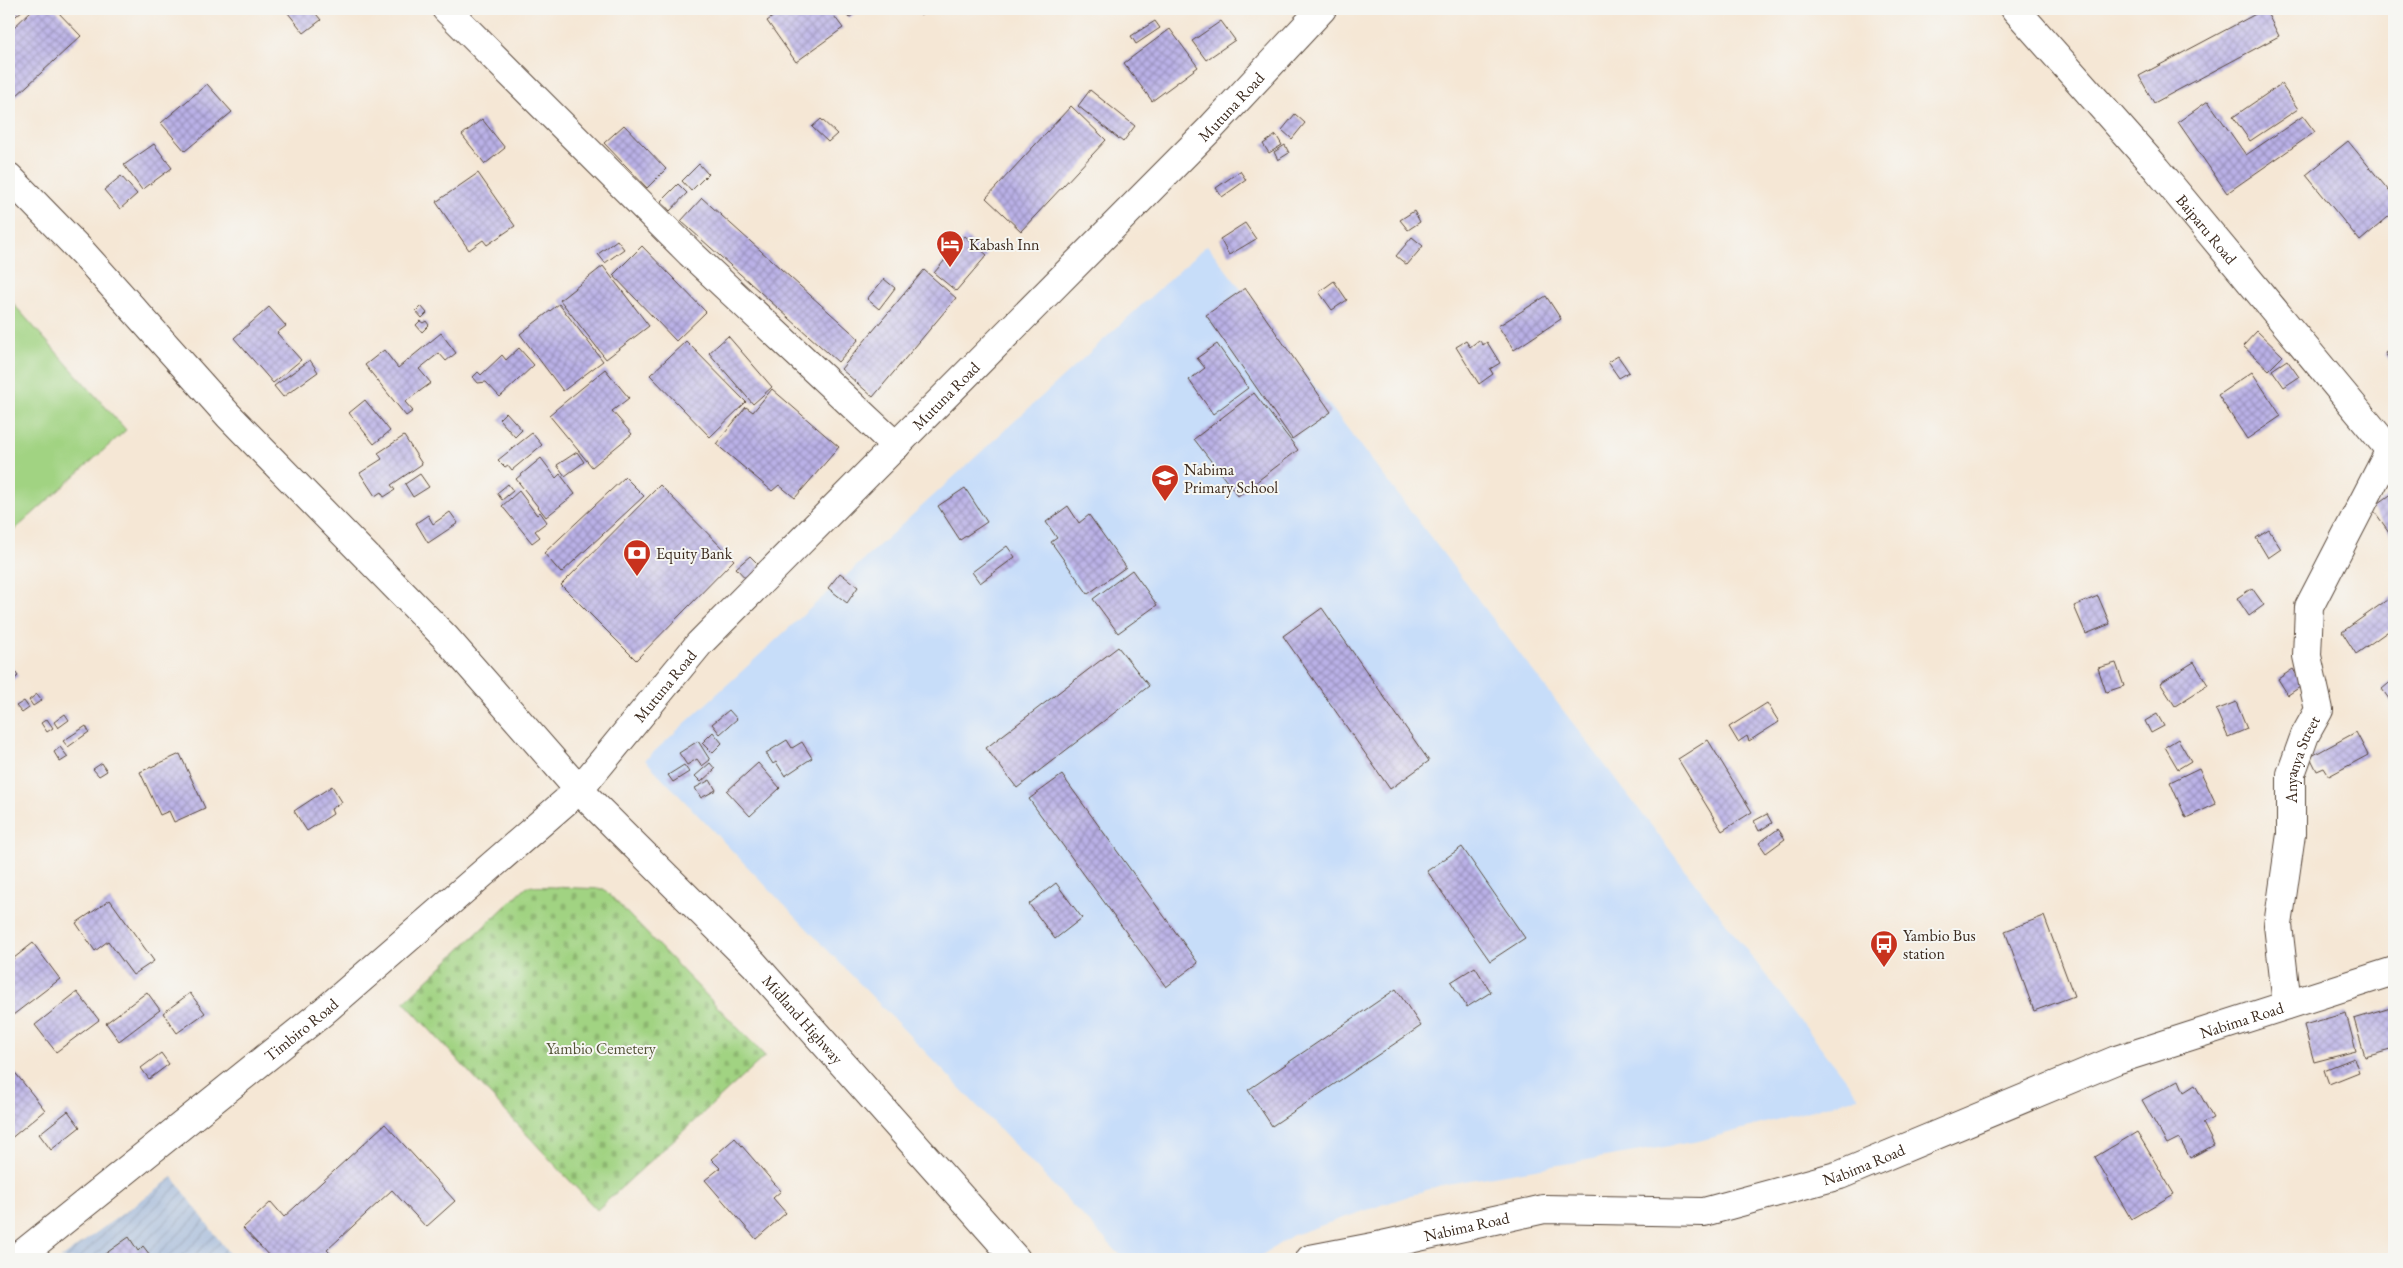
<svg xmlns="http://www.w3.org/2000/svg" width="2403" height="1268" viewBox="0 0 2403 1268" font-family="'EB Garamond',serif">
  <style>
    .built { fill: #c7ddf9 }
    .industrial { fill: url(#industrial-furrows) }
    .cemetery { fill: url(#cemetery-stones); stroke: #6e7e50 }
    .pitch { fill: #a1d382; stroke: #6e7e50 }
    .building { fill: url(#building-cross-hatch) }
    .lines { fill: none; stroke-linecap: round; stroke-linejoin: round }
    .street-casing { stroke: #574639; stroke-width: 30 }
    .secondary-casing { stroke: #574639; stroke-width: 30 }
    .primary-casing { stroke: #574639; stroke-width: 30 }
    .street { stroke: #fff; stroke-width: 28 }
    .secondary { stroke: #fff; stroke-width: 28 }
    .primary { stroke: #fff; stroke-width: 28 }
    .labels { text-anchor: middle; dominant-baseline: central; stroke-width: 4; stroke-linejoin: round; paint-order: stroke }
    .street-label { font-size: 16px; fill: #3b2a1e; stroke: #f6f6f2 }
    .poi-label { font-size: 16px; fill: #3b2a1e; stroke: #f6f6f2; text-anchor: start }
    .park-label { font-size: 16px; fill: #545437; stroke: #f6f6f2 }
  </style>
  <defs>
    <pattern id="industrial-furrows" width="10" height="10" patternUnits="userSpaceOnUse" patternTransform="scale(1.25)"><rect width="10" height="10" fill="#b5c6de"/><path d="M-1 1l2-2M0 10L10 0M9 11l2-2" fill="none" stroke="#9daabe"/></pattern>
    <pattern id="cemetery-stones" width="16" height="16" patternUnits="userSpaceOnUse" patternTransform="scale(1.25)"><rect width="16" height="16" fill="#a1d382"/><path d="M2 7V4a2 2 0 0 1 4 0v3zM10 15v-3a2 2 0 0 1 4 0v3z" fill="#8cb570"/></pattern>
    <pattern id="building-cross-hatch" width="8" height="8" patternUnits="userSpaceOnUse" patternTransform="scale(1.25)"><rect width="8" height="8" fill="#bab1e7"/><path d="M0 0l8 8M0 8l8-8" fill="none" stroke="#9890bb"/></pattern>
  </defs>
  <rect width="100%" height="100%" fill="#f6f6f2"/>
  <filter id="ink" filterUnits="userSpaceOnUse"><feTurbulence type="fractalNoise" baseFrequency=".02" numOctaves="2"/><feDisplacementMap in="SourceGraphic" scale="10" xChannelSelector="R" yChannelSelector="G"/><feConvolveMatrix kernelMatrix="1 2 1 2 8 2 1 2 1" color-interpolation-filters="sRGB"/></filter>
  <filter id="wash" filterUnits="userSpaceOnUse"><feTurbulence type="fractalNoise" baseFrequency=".0096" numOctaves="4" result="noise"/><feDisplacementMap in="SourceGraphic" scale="20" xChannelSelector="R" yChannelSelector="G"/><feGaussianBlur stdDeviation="1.12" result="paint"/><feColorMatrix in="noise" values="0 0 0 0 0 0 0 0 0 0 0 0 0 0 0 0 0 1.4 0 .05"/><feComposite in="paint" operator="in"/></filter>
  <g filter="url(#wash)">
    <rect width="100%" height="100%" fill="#f5e7d5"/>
    <path class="built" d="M 1207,245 L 1859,1097 L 1699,1141 L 1441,1185 L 1293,1235 L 1256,1259 L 1124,1259 L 645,760 Z"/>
    <path class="industrial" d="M 173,1177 L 233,1259 L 60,1259 Z"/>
    <path class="cemetery" d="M 527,886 L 604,889 L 765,1056 L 597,1210 L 404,1002 Z"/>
    <path class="pitch" d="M 9,299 L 126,430 L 9,535 Z"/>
    <g id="blocks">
      <path class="building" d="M 9,9 L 24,9 L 9,22 Z
        M 33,9 L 55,9 L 81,36 L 15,97 L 9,91 L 9,32 Z
        M 294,9 L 312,9 L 321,20 L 304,33 L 288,13 Z
        M 784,9 L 829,9 L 843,28 L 796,62 L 767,21 Z
        M 841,9 L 860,9 L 849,18 Z
        M 916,9 L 929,9 L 920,15 Z
        M 2265,9 L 2279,36 L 2154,103 L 2139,76 Z
        M 1155,21 L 1160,28 L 1136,44 L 1131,36 Z
        M 1221,21 L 1235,40 L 1206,60 L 1192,41 Z
        M 1170,29 L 1198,67 L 1152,101 L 1124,63 Z
        M 207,84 L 232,112 L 185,151 L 161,123 Z
        M 2281,84 L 2298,109 L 2250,141 L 2233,117 Z
        M 1090,90 L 1135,126 L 1123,142 L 1078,106 Z
        M 2208,101 L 2246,155 L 2303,116 L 2315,132 L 2227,193 L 2178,122 Z
        M 1071,106 L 1106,140 L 1021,231 L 986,198 Z
        M 1295,114 L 1305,123 L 1292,139 L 1282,130 Z
        M 482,119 L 505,148 L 485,164 L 462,135 Z
        M 821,119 L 837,134 L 828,142 L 812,127 Z
        M 624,125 L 666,169 L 647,188 L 604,143 Z
        M 1276,135 L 1282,145 L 1269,153 L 1263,144 Z
        M 2348,141 L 2394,197 L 2394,212 L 2360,241 L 2306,175 Z
        M 154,144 L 172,168 L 142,190 L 124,165 Z
        M 1285,145 L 1289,153 L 1278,160 L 1274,152 Z
        M 699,164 L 708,174 L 691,191 L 682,181 Z
        M 1240,171 L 1246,180 L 1222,197 L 1216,188 Z
        M 478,173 L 515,226 L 487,245 L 483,240 L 469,250 L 436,202 Z
        M 121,176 L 137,194 L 120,209 L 104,190 Z
        M 678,184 L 687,193 L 670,211 L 661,201 Z
        M 702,198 L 859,339 L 838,362 L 681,221 Z
        M 1414,211 L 1420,222 L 1408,230 L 1400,220 Z
        M 1245,223 L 1256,239 L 1229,255 L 1220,239 Z
        M 965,236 L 987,255 L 956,291 L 934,273 Z
        M 1412,237 L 1423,246 L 1407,265 L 1396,256 Z
        M 617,240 L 624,249 L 605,263 L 598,254 Z
        M 642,246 L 706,312 L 676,341 L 613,275 Z
        M 603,266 L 649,326 L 606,359 L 560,300 Z
        M 924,270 L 956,298 L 873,397 L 841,369 Z
        M 884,279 L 895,288 L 879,309 L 867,299 Z
        M 1334,281 L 1347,300 L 1332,310 L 1319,292 Z
        M 1245,288 L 1331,412 L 1292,439 L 1206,315 Z
        M 1546,296 L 1561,319 L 1514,350 L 1498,326 Z
        M 559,304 L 603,361 L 563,391 L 520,334 Z
        M 421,306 L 427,313 L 422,318 L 416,311 Z
        M 269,307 L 286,326 L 277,333 L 301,360 L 273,383 L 234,338 Z
        M 420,321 L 423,323 L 426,321 L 429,325 L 422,332 L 416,325 Z
        M 2257,331 L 2283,356 L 2269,370 L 2243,346 Z
        M 441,333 L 456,353 L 446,361 L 439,353 L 419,369 L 431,383 L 405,402 L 413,411 L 406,416 L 365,365 L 384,350 L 398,368 Z
        M 728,336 L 772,387 L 753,404 L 709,353 Z
        M 1479,340 L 1483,345 L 1487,342 L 1500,363 L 1490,369 L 1493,374 L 1479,384 L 1456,347 L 1466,341 L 1470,347 Z
        M 686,341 L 746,402 L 710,437 L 650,375 Z
        M 1217,344 L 1248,388 L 1213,414 L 1189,380 L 1205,368 L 1197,358 Z
        M 2394,347 L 2394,367 L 2385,353 Z
        M 519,348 L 534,365 L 500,397 L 486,382 L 478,383 L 473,377 L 478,372 L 481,375 L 502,355 L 506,360 Z
        M 1618,356 L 1629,372 L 1619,378 L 1608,362 Z
        M 310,360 L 318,372 L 283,397 L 274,386 Z
        M 2287,360 L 2299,377 L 2284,387 L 2272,370 Z
        M 605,369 L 629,398 L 612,411 L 632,434 L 592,467 L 549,415 Z
        M 2252,372 L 2281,416 L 2247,439 L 2218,395 Z
        M 772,389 L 839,447 L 795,498 L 779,485 L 772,491 L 716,444 L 746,407 L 753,412 Z
        M 1254,393 L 1298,450 L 1238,496 L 1194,439 Z
        M 365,400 L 390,431 L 374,444 L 349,413 Z
        M 506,412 L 522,430 L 515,437 L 499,419 Z
        M 532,433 L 542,445 L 512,470 L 508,465 L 505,467 L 498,460 Z
        M 404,436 L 422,464 L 391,485 L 395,490 L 384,497 L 381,492 L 375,496 L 360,473 L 382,459 L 378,453 Z
        M 577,452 L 584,462 L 565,476 L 557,465 Z
        M 541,458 L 556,478 L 560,474 L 575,494 L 546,517 L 516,479 Z
        M 420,474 L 429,487 L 413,497 L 405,484 Z
        M 625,477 L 644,496 L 561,573 L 544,553 Z
        M 508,484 L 513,491 L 502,500 L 497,493 Z
        M 660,485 L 734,560 L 636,660 L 561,585 Z
        M 965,488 L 987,522 L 960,540 L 938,506 Z
        M 519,491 L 537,515 L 540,512 L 547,522 L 535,531 L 540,537 L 532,543 L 502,506 Z
        M 2393,493 L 2394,494 L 2394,539 L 2372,508 Z
        M 1068,506 L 1079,523 L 1089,515 L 1126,567 L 1088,594 L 1051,542 L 1057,538 L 1046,522 Z
        M 450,512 L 458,523 L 428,543 L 416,523 L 428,515 L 433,524 Z
        M 2269,530 L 2281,549 L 2268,558 L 2256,538 Z
        M 1007,546 L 1015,557 L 980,583 L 972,572 Z
        M 750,556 L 762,568 L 748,581 L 736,568 Z
        M 1132,570 L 1157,605 L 1118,633 L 1093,599 Z
        M 840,573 L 858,587 L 847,603 L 828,588 Z
        M 2252,588 L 2264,605 L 2249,616 L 2237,598 Z
        M 2394,595 L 2394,627 L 2356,654 L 2342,632 Z
        M 2098,596 L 2110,624 L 2086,634 L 2074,606 Z
        M 1322,608 L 1429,761 L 1390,789 L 1283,636 Z
        M 1118,647 L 1149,686 L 1017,788 L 986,748 Z
        M 2194,662 L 2208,685 L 2175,706 L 2160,683 Z
        M 9,663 L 18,676 L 9,683 Z
        M 2116,663 L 2124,686 L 2106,692 L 2098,668 Z
        M 2293,669 L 2303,685 L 2288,695 L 2278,679 Z
        M 2394,679 L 2394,706 L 2382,689 Z
        M 37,694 L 42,700 L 33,706 L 29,700 Z
        M 24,701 L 29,708 L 22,713 L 16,706 Z
        M 2236,702 L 2247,729 L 2228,737 L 2216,710 Z
        M 1767,703 L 1779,722 L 1749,741 L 1747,736 L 1738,742 L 1729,727 Z
        M 729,710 L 737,719 L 720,734 L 712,724 Z
        M 65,714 L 69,720 L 58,728 L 54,722 Z
        M 2157,714 L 2164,726 L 2151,733 L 2145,721 Z
        M 47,719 L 53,728 L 47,732 L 41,723 Z
        M 86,726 L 89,732 L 68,747 L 63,741 Z
        M 713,732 L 722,743 L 712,753 L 702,743 Z
        M 2356,732 L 2368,755 L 2329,776 L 2324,768 L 2317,771 L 2310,757 Z
        M 2178,739 L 2191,761 L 2178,769 L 2165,747 Z
        M 787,740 L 792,748 L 802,742 L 812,758 L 785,776 L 776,762 L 773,764 L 766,753 Z
        M 1708,740 L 1752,812 L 1722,831 L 1678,759 Z
        M 698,741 L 710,760 L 702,766 L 697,759 L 687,765 L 679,753 Z
        M 60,747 L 68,757 L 60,762 L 54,752 Z
        M 180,754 L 205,808 L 174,822 L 169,811 L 160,815 L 140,772 Z
        M 102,763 L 107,771 L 99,776 L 93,769 Z
        M 710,763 L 715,769 L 701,782 L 695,776 Z
        M 758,763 L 780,788 L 750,816 L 727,791 Z
        M 684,765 L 689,772 L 673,782 L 668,775 Z
        M 2199,768 L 2216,804 L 2186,818 L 2170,782 Z
        M 1062,775 L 1198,963 L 1166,987 L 1029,799 Z
        M 710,780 L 716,790 L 701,798 L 695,788 Z
        M 332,786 L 342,802 L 331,809 L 333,814 L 307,831 L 294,811 Z
        M 1767,814 L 1772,823 L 1759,831 L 1754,821 Z
        M 1778,829 L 1785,839 L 1766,853 L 1759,843 Z
        M 1462,847 L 1525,938 L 1490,961 L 1427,871 Z
        M 1056,883 L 1082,918 L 1055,939 L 1029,904 Z
        M 110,900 L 154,961 L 133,975 L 108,941 L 95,951 L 76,923 Z
        M 2044,916 L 2074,996 L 2034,1011 L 2005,931 Z
        M 33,943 L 60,979 L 13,1015 L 9,1009 L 9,962 Z
        M 1475,967 L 1491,992 L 1467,1007 L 1451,982 Z
        M 1396,989 L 1421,1026 L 1272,1126 L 1248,1090 Z
        M 77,992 L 99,1020 L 56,1052 L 35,1025 Z
        M 147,992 L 160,1010 L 119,1041 L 106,1023 Z
        M 190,993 L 205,1013 L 177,1033 L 163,1013 Z
        M 2394,1007 L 2394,1049 L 2365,1057 L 2354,1019 Z
        M 2346,1013 L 2356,1051 L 2314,1062 L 2304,1025 Z
        M 161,1053 L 169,1064 L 149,1079 L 141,1068 Z
        M 2354,1058 L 2359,1072 L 2329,1084 L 2324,1070 Z
        M 9,1065 L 45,1110 L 9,1140 Z
        M 2179,1080 L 2184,1092 L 2195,1085 L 2213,1118 L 2203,1123 L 2214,1145 L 2190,1158 L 2179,1138 L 2167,1144 L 2142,1100 Z
        M 68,1111 L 80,1127 L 51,1150 L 39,1134 Z
        M 385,1124 L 455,1201 L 426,1227 L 392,1190 L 327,1250 L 336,1259 L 272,1259 L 243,1228 L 271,1202 L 284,1217 Z
        M 2137,1132 L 2174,1194 L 2131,1219 L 2095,1157 Z
        M 735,1138 L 781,1191 L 773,1198 L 786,1213 L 756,1239 L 705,1180 L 720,1168 L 711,1159 Z
        M 129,1237 L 138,1251 L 143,1246 L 153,1259 L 98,1259 Z"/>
    </g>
  </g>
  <g filter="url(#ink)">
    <use href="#blocks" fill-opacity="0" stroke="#574639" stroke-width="1"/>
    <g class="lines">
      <g class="street-casing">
        <g id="street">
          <path d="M 446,9 L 690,253 L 896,446"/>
          <path id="s1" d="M 2287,1005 L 2278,925 L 2291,834 L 2291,774 L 2305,735 L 2319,710 L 2307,656 L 2309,607 L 2390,450 L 2394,448"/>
          <path id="s2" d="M 1310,1259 L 1378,1246 L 1544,1209 L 1704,1212 L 1840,1175 L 2116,1060 L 2394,971"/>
        </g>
      </g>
      <g class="secondary-casing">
        <g id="secondary">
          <path id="s3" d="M 2015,9 L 2157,169 L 2394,455"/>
          <path id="s4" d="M 16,1259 L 323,1012 L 579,790 L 699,644 L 1210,129 L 1322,9"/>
        </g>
      </g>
      <g class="primary-casing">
        <g id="primary">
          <path id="s5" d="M 9,177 L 82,252 L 229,416 L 445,637 L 579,790 L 754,964 L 1016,1259"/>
        </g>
      </g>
      <use href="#street" class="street"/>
      <use href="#secondary" class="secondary"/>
      <use href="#primary" class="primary"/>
    </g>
  </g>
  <defs>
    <g id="hotel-pin" transform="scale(1.4375)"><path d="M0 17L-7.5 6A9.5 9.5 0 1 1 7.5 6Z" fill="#c8321e" stroke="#f6f6f2"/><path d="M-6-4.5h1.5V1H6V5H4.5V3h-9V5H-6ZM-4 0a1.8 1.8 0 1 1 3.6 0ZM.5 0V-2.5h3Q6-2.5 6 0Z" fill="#fff"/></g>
    <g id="school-pin" transform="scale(1.4375)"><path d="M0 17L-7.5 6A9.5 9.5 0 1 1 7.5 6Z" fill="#c8321e" stroke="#f6f6f2"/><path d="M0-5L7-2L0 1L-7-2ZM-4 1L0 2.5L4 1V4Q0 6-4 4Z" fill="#fff"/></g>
    <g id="bank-pin" transform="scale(1.4375)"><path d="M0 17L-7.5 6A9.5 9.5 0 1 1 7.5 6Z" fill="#c8321e" stroke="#f6f6f2"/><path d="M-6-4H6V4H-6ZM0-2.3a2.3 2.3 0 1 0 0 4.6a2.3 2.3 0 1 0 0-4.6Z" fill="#fff"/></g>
    <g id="bus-pin" transform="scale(1.4375)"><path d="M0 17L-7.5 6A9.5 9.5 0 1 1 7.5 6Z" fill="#c8321e" stroke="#f6f6f2"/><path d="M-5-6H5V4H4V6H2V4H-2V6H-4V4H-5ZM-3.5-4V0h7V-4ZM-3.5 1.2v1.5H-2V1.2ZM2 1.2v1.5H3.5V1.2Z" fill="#fff"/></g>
  </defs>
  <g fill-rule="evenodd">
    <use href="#hotel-pin" x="950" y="244"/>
    <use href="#school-pin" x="1165" y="478"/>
    <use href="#bank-pin" x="637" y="553"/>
    <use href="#bus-pin" x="1884" y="944"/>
  </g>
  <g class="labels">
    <g class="street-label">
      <text stroke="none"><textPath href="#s4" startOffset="1678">Mutuna Road</textPath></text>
      <text stroke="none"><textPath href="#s3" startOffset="292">Baiparu Road</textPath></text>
      <text stroke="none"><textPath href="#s4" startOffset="1272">Mutuna Road</textPath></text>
      <text stroke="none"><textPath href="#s4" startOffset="868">Mutuna Road</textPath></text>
      <text stroke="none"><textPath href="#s1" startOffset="249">Anyanya Street</textPath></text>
      <text stroke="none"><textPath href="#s5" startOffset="1158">Midland Highway</textPath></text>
      <text stroke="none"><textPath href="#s2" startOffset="971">Nabima Road</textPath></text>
      <text stroke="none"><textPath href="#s4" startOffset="366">Timbiro Road</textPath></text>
      <text stroke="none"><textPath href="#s2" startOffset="566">Nabima Road</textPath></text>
      <text stroke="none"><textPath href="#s2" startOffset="160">Nabima Road</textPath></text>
    </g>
    <g class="poi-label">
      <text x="969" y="244">Kabash Inn</text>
      <text x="1184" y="469">Nabima<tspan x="1184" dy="18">Primary School</tspan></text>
      <text x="656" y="553">Equity Bank</text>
      <text x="1903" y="935">Yambio Bus<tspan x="1903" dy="18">station</tspan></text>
    </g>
    <g class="park-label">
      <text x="601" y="1048">Yambio Cemetery</text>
    </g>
  </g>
  <rect width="2403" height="1268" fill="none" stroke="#f6f6f2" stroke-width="30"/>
</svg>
